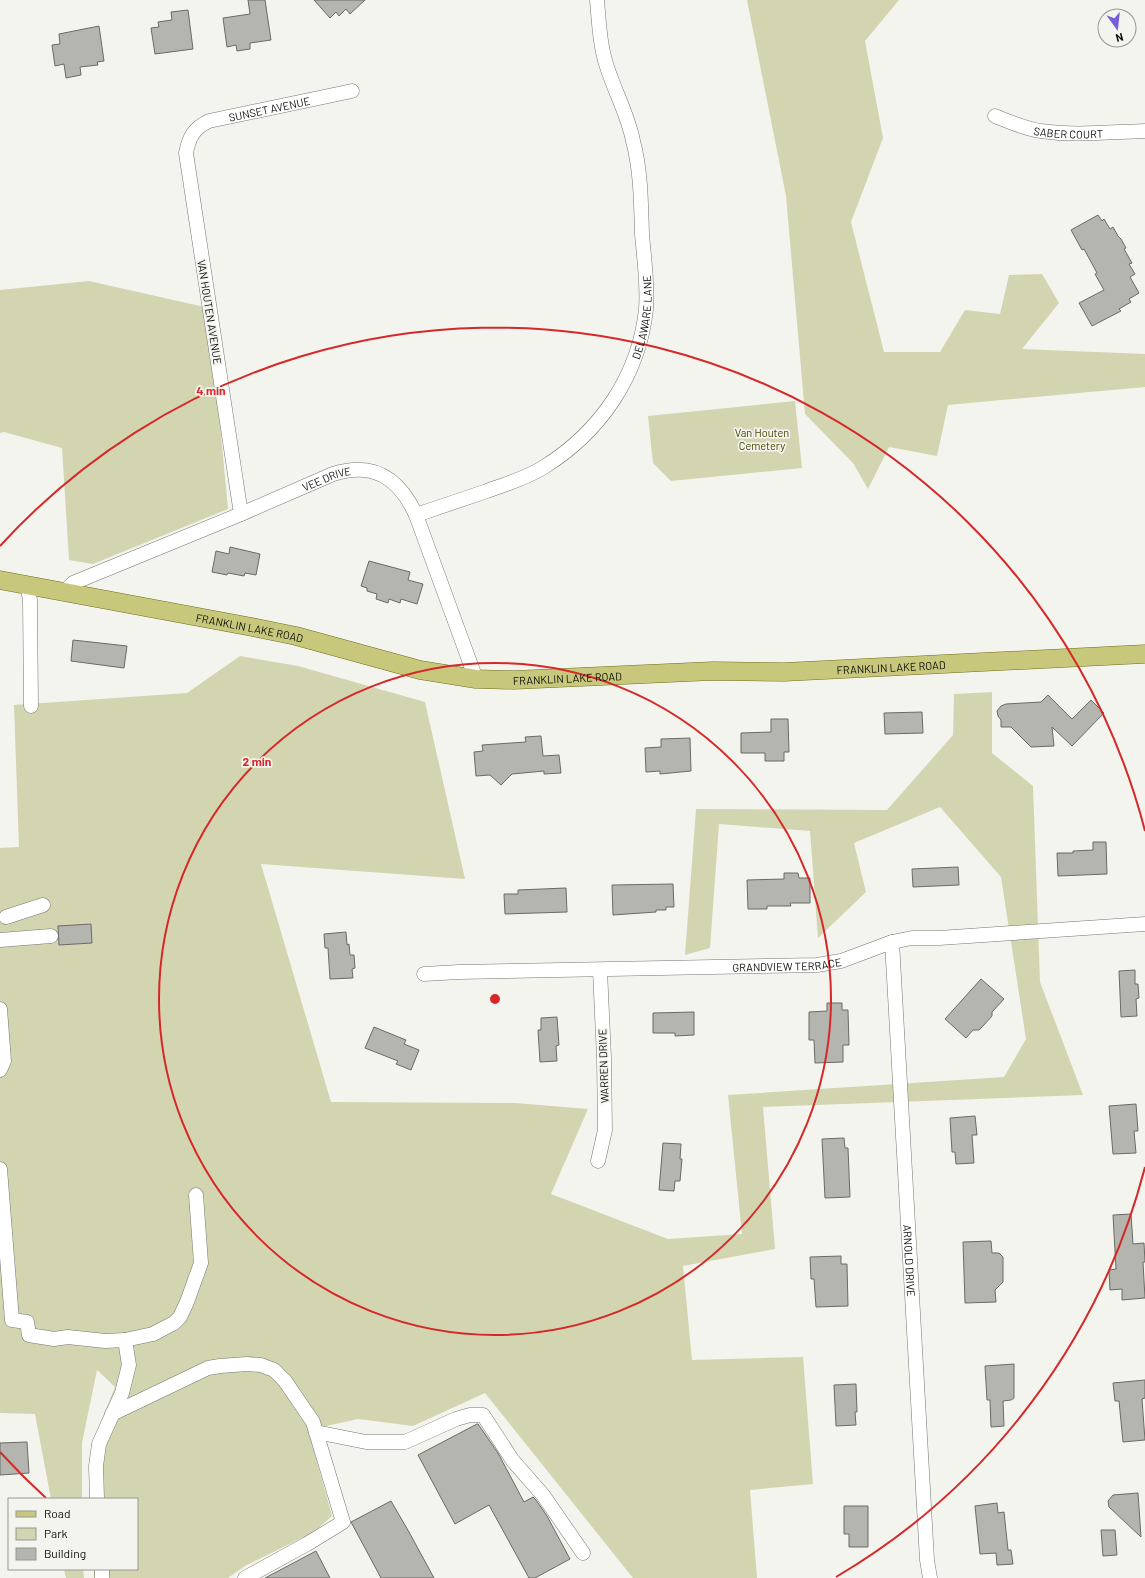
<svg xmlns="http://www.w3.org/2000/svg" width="1145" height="1578" viewBox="0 0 1145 1578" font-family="Barlow,sans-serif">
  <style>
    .green { fill: #d3d5b1 }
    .building { fill: #b4b5af; stroke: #6a6b65 }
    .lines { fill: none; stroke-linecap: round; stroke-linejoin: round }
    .minor-casing { stroke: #767771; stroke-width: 15 }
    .major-casing { stroke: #6e6f1b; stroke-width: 19 }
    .minor { stroke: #fff; stroke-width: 14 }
    .major { stroke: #c8c87c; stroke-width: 18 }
    .ring { fill: none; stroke: #d62828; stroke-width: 2 }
    .labels { text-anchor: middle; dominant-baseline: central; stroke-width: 3.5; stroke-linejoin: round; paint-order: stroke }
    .street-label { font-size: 11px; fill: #0d0d0b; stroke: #f3f4ee }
    .park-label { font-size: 11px; fill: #454501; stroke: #f3f4ee }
    .centre { fill: #d62828; stroke: #f3f4ee; stroke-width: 2 }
    .ring-label { font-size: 12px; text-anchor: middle; font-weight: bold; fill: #d62828; stroke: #f3f4ee; stroke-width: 3.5; stroke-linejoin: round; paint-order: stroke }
  </style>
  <rect width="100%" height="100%" fill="#f3f4ee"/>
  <path class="green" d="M 747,0 L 899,0 L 865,41 L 883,138 L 851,222 L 884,352 L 940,352 L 965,310 L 1000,314 L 1009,275 L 1042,274 L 1059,303 L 1022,349 L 1145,354 L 1145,387 L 948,405 L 937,456 L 889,447 L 868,489 L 853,463 L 805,414 L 786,196 Z
    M 89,281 L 209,308 L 228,509 L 93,564 L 69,560 L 62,448 L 4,432 L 0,433 L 0,290 Z
    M 795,401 L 802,468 L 671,481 L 653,463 L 648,416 Z
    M 240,656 L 298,666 L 425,702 L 465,879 L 261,864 L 331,1102 L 515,1103 L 588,1109 L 551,1194 L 668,1239 L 742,1234 L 728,1095 L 1004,1077 L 1026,1039 L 1001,877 L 940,807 L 854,843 L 866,892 L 818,938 L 810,831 L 719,824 L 710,948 L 685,955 L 696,809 L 887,810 L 953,735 L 954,694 L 992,692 L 992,753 L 1033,786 L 1040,982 L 1083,1095 L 763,1107 L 775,1249 L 683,1266 L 692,1360 L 803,1357 L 813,1484 L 750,1490 L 757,1578 L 633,1578 L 485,1393 L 413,1426 L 358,1419 L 308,1430 L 332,1516 L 314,1532 L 245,1566 L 228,1578 L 94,1578 L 94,1569 L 137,1569 L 137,1499 L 90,1499 L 91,1445 L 115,1387 L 97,1370 L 82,1443 L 82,1499 L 51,1499 L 35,1414 L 0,1413 L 0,848 L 19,847 L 14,705 L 187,693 Z
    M 64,1569 L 83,1569 L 84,1578 L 66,1578 Z"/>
  <path class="building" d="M 248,0 L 265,0 L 271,40 L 250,43 L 250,49 L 237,51 L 236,45 L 227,47 L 223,18 L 250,14 Z
    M 314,0 L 365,0 L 350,14 L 346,9 L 339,16 L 336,12 L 330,18 Z
    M 188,10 L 193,49 L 155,54 L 151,28 L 159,27 L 158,22 L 172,20 L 171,12 Z
    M 99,26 L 104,61 L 97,62 L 98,65 L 80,67 L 81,75 L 66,78 L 64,64 L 55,66 L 52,45 L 60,44 L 59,34 Z
    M 1098,215 L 1102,221 L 1104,219 L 1110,229 L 1113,227 L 1118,236 L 1121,239 L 1126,248 L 1124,249 L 1132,263 L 1129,264 L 1135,274 L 1130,277 L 1139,293 L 1129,299 L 1131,302 L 1119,309 L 1121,311 L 1092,326 L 1079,303 L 1104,290 L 1095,274 L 1097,273 L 1084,249 L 1082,250 L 1071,230 Z
    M 230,547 L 260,554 L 256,575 L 245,573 L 244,576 L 228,573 L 227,575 L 212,572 L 216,551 L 229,554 Z
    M 369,561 L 410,572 L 408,580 L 423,584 L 417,604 L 401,599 L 400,603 L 389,599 L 388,603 L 376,599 L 377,594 L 367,591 L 367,588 L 361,586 Z
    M 73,640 L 127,646 L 124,668 L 71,661 Z
    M 1048,695 L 1072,719 L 1091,700 L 1104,713 L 1072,746 L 1052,727 L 1054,746 L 1031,747 L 1011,727 L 1001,727 L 1001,720 L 998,716 L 997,711 L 1001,706 L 1006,704 L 1041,702 Z
    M 922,712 L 923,733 L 885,734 L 884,713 Z
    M 771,719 L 788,719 L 789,752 L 784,752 L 784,761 L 765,761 L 765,753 L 741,753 L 741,733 L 771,732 Z
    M 541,736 L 543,756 L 559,755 L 561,773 L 544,774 L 544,771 L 512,774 L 501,785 L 490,775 L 476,776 L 474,752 L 483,751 L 482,745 L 526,742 L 525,737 Z
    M 690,738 L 691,771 L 660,774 L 660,771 L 646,772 L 645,748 L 661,747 L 661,739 Z
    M 1093,842 L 1106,842 L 1107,874 L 1058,876 L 1057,853 L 1073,853 L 1073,851 L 1093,850 Z
    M 958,867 L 959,885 L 913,887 L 912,869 Z
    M 784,873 L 798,873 L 799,878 L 810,878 L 810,903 L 790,903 L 791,906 L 767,906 L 767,909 L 748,909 L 747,880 L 784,879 Z
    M 673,884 L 674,907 L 666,907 L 666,910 L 656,910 L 656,912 L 613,915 L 612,885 Z
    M 566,888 L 567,912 L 505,914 L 504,894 L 518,894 L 518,890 Z
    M 91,924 L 92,943 L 59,945 L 58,926 Z
    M 346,932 L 347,945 L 349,944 L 350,955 L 354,955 L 355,968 L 352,969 L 353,978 L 330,979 L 328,948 L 325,948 L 324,934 Z
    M 1135,970 L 1135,984 L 1138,984 L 1139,998 L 1136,999 L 1137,1016 L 1121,1017 L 1119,971 Z
    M 981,979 L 1004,999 L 992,1012 L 992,1016 L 983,1026 L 979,1030 L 973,1030 L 966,1038 L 945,1019 Z
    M 827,1003 L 842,1003 L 842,1010 L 848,1010 L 849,1045 L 843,1045 L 843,1062 L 815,1063 L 814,1040 L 809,1040 L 809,1012 L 827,1011 Z
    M 694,1012 L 694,1035 L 675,1036 L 675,1033 L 653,1033 L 653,1013 Z
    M 557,1017 L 559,1045 L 556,1046 L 557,1061 L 540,1062 L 538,1030 L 541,1030 L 541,1018 Z
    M 374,1027 L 406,1040 L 404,1044 L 419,1050 L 411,1070 L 396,1064 L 398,1061 L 365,1048 Z
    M 1136,1104 L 1138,1131 L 1134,1131 L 1136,1153 L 1113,1154 L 1109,1106 Z
    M 975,1116 L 977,1135 L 972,1135 L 974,1163 L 956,1164 L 955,1152 L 952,1152 L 950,1118 Z
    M 844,1138 L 845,1148 L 848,1148 L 850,1197 L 825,1198 L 822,1139 Z
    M 663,1143 L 681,1144 L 680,1159 L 682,1159 L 680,1181 L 675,1181 L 674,1191 L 659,1190 Z
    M 1131,1214 L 1133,1244 L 1144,1243 L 1145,1262 L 1143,1262 L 1145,1298 L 1122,1300 L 1122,1289 L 1110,1290 L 1109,1270 L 1116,1269 L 1113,1215 Z
    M 991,1241 L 992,1253 L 999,1253 L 1003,1257 L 1003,1282 L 995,1290 L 996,1302 L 965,1303 L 963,1242 Z
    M 841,1256 L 841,1264 L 847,1264 L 848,1306 L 816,1307 L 814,1279 L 811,1279 L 810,1257 Z
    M 1014,1364 L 1014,1398 L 1011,1400 L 1003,1401 L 1004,1426 L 991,1427 L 990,1400 L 987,1400 L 985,1366 Z
    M 1145,1380 L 1145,1398 L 1142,1399 L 1145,1440 L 1123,1442 L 1119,1401 L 1115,1401 L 1113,1383 Z
    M 856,1384 L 857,1412 L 855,1412 L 856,1425 L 836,1426 L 834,1385 Z
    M 477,1424 L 478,1424 L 498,1453 L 524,1502 L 533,1497 L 536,1500 L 547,1516 L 570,1559 L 535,1578 L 529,1578 L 489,1505 L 455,1524 L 418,1455 Z
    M 27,1442 L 29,1473 L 0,1475 L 0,1443 Z
    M 1138,1493 L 1141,1537 L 1109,1507 L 1108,1501 L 1113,1495 Z
    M 391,1501 L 409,1532 L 434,1578 L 381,1578 L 351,1522 Z
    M 997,1503 L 998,1513 L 1004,1512 L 1008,1550 L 1011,1550 L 1013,1564 L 997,1565 L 996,1553 L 980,1554 L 975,1506 Z
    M 844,1506 L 868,1506 L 868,1547 L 849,1547 L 849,1534 L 844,1534 Z
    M 1101,1530 L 1115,1530 L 1117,1555 L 1103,1556 Z
    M 316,1551 L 330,1578 L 265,1578 Z"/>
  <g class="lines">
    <g class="minor-casing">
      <g id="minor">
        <path id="s1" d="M 995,116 C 1010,122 1025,129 1041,131 C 1075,136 1111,132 1145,131"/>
        <path id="s2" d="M 241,514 L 186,153 C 189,137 194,128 209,121 L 352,91"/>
        <path id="s3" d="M 416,515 C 440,507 464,499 487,491 C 506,484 527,478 544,467 C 600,432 639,376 646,309 C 648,284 644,259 642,234 C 641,203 641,171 633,141 C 628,115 615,92 607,67 C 600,46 599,23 597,0"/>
        <path d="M 27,585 L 30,600 L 31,706"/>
        <path id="s4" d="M 64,592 L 73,583 L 241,514 L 333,474 C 374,461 399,478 416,515 L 476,679"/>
        <path d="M 6,917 L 43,905"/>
        <path d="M 0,940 L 51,936"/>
        <path id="s5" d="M 892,942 L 927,1560 L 930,1578"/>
        <path id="s6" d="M 424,974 L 459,972 L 817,965 L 841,961 L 892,942 L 912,938 L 939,938 L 1145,924"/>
        <path d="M 0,1009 L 4,1061 L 0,1070"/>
        <path d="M 598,1161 L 605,1130 L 604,1058 L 600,970"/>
        <path d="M 0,1169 L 12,1320 L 27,1322 L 29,1335 L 54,1339 L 68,1337 L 105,1341 L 125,1340 L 153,1334 L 174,1323 L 180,1317 L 187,1302 L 201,1263 L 196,1195"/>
        <path d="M 112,1414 L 208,1368 L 220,1366 L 247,1364 L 261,1365 L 274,1370 L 285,1381 L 313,1422 L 343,1522 L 307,1544 L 245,1578"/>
        <path d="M 316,1432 L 366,1442 L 405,1442 L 456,1419 L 470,1415 L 483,1415 L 513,1461 L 543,1495 L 583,1553"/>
        <path d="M 97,1499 L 96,1466 L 99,1444 L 122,1393 L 129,1365 L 125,1340"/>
        <path d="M 102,1569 L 102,1578"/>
      </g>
    </g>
    <g class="major-casing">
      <g id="major">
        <path id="s7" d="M 0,580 L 252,627 L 296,636 L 420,670 L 476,679 L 514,680 L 713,671 L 784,672 L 1145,654"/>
      </g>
    </g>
    <use href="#minor" class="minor"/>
    <use href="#major" class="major"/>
  </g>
  <g class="ring">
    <circle cx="495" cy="999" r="336"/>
    <path d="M1145 1167A671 671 0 0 1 836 1577M46 1498A671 671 0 0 1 0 1452M0 546A671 671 0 0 1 1145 831"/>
  </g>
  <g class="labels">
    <g class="street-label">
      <text stroke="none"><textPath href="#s2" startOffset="468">SUNSET AVENUE</textPath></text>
      <text stroke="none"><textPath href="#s1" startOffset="76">SABER COURT</textPath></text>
      <text transform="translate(210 312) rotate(81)">VAN HOUTEN AVENUE</text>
      <text stroke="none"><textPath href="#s3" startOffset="323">DELAWARE LANE</textPath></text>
      <text stroke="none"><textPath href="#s4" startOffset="287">VEE DRIVE</textPath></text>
      <text stroke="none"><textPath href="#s7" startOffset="254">FRANKLIN LAKE ROAD</textPath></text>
      <text stroke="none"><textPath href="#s7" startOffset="902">FRANKLIN LAKE ROAD</textPath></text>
      <text stroke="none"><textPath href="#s7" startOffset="578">FRANKLIN LAKE ROAD</textPath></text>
      <text stroke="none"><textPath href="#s6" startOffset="363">GRANDVIEW TERRACE</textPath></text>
      <text transform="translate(603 1066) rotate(-92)">WARREN DRIVE</text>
      <text stroke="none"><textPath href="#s5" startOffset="319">ARNOLD DRIVE</textPath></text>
    </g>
    <g class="park-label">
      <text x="762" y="432">Van Houten<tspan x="762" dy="13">Cemetery</tspan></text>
    </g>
  </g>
  <circle cx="495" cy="999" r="6" class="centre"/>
  <g class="ring-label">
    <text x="211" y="395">4 min</text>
    <text x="257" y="766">2 min</text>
  </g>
  <rect x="8" y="1498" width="130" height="72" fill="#f3f4ee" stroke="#979893"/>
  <rect x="16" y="1511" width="20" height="6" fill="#c8c87c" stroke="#979893"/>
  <text x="44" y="1518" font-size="12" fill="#0d0d0b">Road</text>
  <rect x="16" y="1528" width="20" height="12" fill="#d3d5b1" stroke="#979893"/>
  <text x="44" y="1538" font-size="12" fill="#0d0d0b">Park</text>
  <rect x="16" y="1548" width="20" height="12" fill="#b4b5af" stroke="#979893"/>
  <text x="44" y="1558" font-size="12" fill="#0d0d0b">Building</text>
  <g transform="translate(1117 28) rotate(165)"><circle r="19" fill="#f3f4ee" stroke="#979893"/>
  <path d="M0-3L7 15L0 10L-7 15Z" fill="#795dd8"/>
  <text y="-6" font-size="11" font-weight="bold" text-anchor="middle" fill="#0d0d0b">N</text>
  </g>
</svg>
